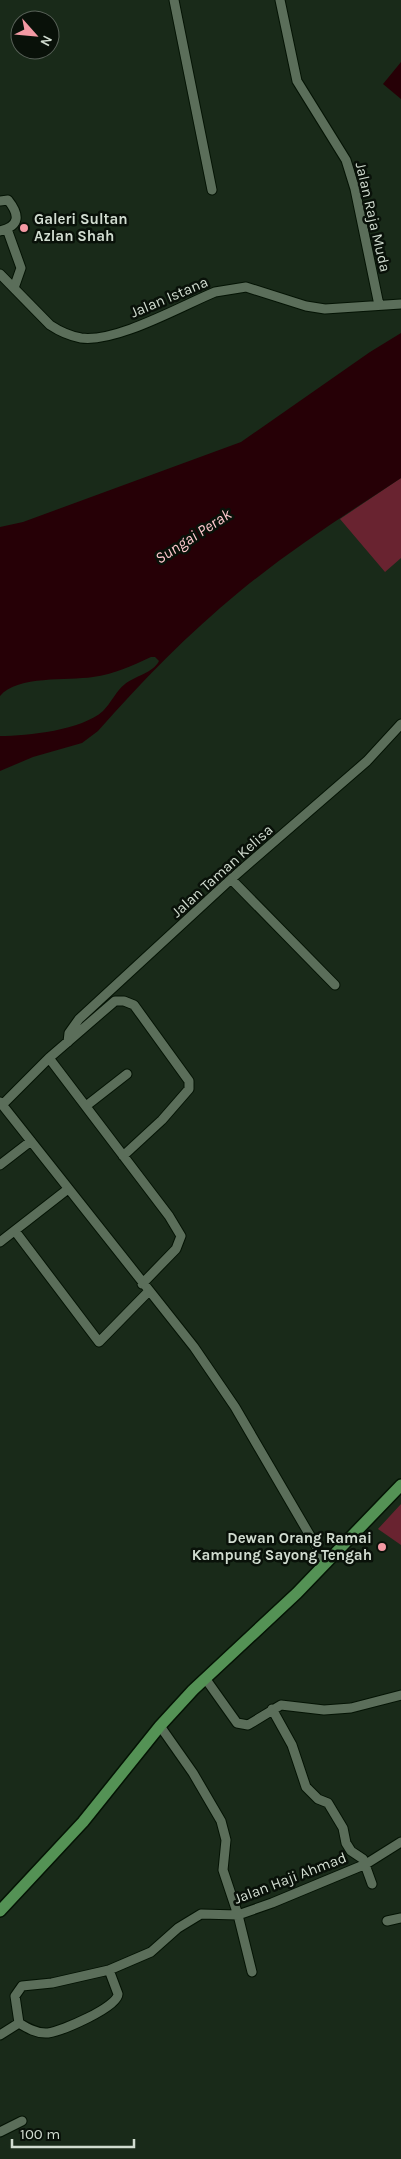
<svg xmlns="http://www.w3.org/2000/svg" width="401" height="2159" viewBox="0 0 401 2159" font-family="Karla,sans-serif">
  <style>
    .green { fill: #692330 }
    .water { fill: #260006 }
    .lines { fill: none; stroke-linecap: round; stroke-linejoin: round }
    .minor-casing { stroke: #041304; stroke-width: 11 }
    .major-casing { stroke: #041304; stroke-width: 14 }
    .minor { stroke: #5b6e5a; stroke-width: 9 }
    .major { stroke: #549255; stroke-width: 11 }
    .poi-dot { fill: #f49aa4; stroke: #091109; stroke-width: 2 }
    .labels { text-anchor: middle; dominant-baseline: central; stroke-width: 5; stroke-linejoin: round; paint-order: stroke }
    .street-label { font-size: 15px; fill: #d1dcd0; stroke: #091109 }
    .poi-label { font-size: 15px; font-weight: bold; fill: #d1dcd0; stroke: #091109; text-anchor: start }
    .water-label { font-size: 16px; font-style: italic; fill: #fdc8cd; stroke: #091109 }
  </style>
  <rect width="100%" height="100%" fill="#192a19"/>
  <path class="green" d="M 401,478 L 401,558 L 385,572 L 340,519 Z
    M 401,1504 L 401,1545 L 378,1529 Z"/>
  <path class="water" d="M 401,62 L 401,99 L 383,84 Z
    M 401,333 L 401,478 C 346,514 290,550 239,592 C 189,633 141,682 98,731 L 82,743 L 33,757 L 0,771 L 0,736 C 28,736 82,730 103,711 C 111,703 116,691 125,684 C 135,676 153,673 159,661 L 155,657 L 151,657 C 132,666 114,674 93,677 C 67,681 18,675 0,696 L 0,527 L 23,522 L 241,442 L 370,352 Z"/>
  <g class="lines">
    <g class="minor-casing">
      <path id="minor" d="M 174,0 L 212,190
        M 280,0 L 297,81 L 346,160 L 355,189 L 379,305
        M 0,201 L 8,200 C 20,215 20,226 0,231
        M 7,229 L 21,268 L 14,288
        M 0,274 L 50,325 C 59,331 70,336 81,338 C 116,343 181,306 215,292 L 246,287 L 306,306 L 325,309 L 401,304
        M 231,879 L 335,985
        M 68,1042 L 69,1033 L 79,1019 L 231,879 L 367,761 L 401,724
        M 49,1058 L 169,1216 L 181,1236 L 176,1249 L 142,1284
        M 0,1102 L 194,1347 L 235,1407 L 326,1563
        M 3,1104 L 49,1058 L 115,1001 L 124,1001 L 134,1005 L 189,1081 L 189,1089 L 162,1120 L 123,1156
        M 86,1106 L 127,1074
        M 0,1165 L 31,1141
        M 15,1231 L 99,1342 L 148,1292
        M 0,1242 L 68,1189
        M 205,1678 L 237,1723 L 248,1725 L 281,1705 L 324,1710 L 351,1708 L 401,1695
        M 272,1709 L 292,1745 L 306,1787 L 318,1799 L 328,1803 L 343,1828 L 346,1843 L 351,1851 L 363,1859 L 372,1884
        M 160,1726 L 193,1773 L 221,1821 L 226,1840 L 223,1870 L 238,1915 L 252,1972
        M 387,1921 L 401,1918
        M 19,2023 C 27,2028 37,2034 48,2033 C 62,2031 118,2007 118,1994 L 109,1970
        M 0,2035 L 19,2023 L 15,1996 L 22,1986 L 52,1983 L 109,1970 L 151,1952 L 178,1928 L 201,1914 L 238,1915 L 272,1903 L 366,1864 L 401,1842
        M 0,2132 L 22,2121"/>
    </g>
    <g class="major-casing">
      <path id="major" d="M 0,1911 L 83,1822 L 160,1726 L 193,1690 L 297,1593 L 401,1485"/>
    </g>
    <use href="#minor" class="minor"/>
    <use href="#major" class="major"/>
  </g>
  <g class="poi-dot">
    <circle cx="24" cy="228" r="5"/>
    <circle cx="382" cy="1547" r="5"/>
  </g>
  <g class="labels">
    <g class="street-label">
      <text transform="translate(373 217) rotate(77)">Jalan Raja Muda</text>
      <text transform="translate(169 297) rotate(-23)">Jalan Istana</text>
      <text transform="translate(222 871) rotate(-42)">Jalan Taman Kelisa</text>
      <text transform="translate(290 1878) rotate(-21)">Jalan Haji Ahmad</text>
    </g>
    <g class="poi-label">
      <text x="34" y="219">Galeri Sultan<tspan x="34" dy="17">Azlan Shah</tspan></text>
      <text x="372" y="1538" text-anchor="end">Dewan Orang Ramai<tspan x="372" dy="17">Kampung Sayong Tengah</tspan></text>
    </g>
    <g class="water-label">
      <text transform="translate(193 536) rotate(-33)">Sungai Perak</text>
    </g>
  </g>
  <g transform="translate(35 35) rotate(117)"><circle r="24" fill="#091109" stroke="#596259"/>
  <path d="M0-4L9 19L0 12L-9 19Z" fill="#f49aa4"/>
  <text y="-8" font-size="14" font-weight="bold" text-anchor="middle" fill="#d1dcd0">N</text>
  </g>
  <path d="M12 2139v8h122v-8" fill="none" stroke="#d1dcd0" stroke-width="2.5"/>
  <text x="20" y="2139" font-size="15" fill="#d1dcd0" stroke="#091109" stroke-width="4" paint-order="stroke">100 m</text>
</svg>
